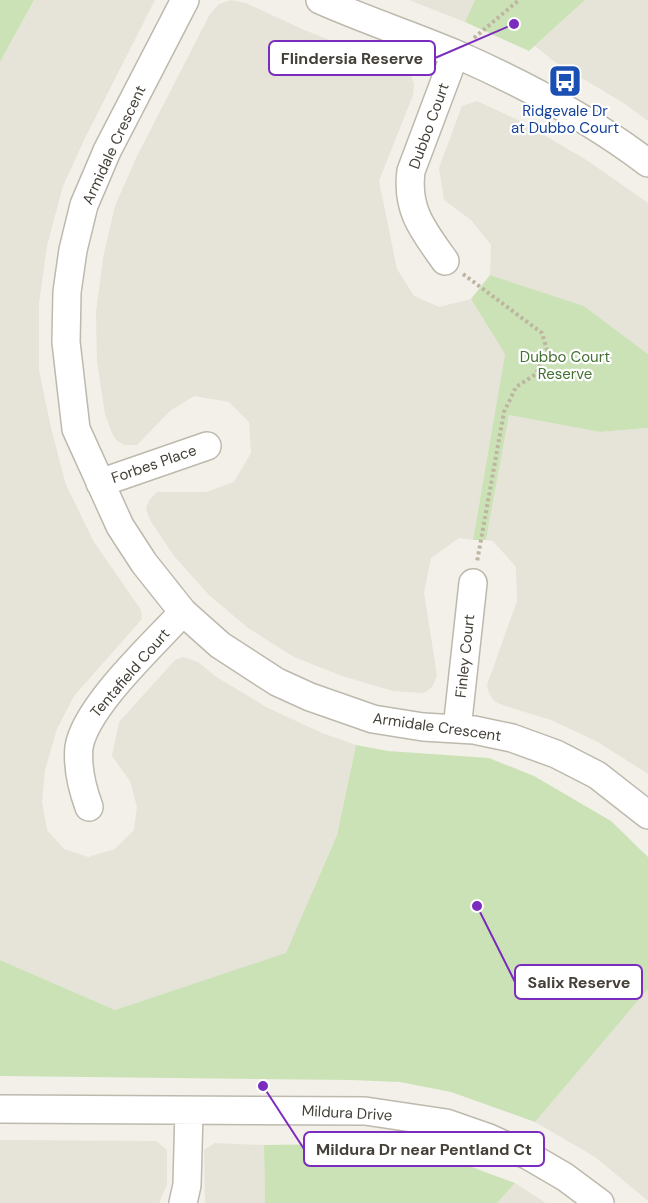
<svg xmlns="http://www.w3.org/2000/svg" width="648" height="1203" viewBox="0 0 648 1203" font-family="'DM Sans',sans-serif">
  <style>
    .residential { fill: #e6e3d8 }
    .green { fill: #cbe2b7 }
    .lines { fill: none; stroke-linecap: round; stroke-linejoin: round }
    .minor-casing { stroke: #bdb9ad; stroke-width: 30 }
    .path { stroke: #bdb5a0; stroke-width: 4; stroke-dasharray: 3 3; stroke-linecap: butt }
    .minor { stroke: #fff; stroke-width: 27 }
    .labels { text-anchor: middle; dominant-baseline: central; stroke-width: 4.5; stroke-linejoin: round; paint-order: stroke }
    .transit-label { font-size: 15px; fill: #164399; stroke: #fff }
    .street-label { font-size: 15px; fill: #454139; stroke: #fff }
    .park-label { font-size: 15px; fill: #457033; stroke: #fff }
    .leader { fill: none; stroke: #7b2cbf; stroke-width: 2 }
    .callout-dot { fill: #7b2cbf; stroke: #fff; stroke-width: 2 }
    .callout { fill: #fff; stroke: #7b2cbf; stroke-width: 2 }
    .callout-label { font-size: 16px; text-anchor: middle; font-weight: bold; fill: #454139 }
  </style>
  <rect width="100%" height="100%" fill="#f3f0e9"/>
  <path class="residential" d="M 34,0 L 155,0 L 86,136 L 63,186 L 47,246 L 39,304 L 39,370 L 51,428 L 66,485 L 94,542 L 141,610 L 142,619 L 74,696 L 57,729 L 45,770 L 42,802 L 47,830 L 64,849 L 88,857 L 115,849 L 134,830 L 137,807 L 130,781 L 112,756 L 119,722 L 175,660 L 183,657 L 198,662 L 215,676 L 268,708 L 322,733 L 356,745 L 337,835 L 286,954 L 115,1010 L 0,960 L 0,62 Z
    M 231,0 L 246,3 L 302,29 L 402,69 L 411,75 L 414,84 L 413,95 L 379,181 L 397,269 L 414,296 L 439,307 L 471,299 L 505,354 L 473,540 L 459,538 L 431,558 L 424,592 L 437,676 L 432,687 L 424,693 L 393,691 L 342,676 L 294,657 L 248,628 L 209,595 L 174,556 L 150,520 L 146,509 L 149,500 L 157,492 L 206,492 L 234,482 L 251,453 L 249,422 L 229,402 L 194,396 L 170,411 L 137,445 L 125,445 L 116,440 L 111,431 L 105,414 L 97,362 L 96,312 L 103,258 L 115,206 L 136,158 L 210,14 L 219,4 Z
    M 409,0 L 475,0 L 465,22 Z
    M 585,0 L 648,0 L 648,121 L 625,104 L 555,62 L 535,46 Z
    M 477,101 L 520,121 L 588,161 L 648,203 L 648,354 L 584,306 L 490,275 L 491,245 L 471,220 L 444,200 L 439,168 L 462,106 Z
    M 509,415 L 600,432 L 648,428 L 648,774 L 598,742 L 551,720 L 502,705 L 494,701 L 489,693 L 487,685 L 517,601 L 516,567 L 493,541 L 486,540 Z
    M 648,989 L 648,1201 L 595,1157 L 535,1122 Z
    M 0,1140 L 156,1141 L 167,1150 L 167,1185 L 159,1203 L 0,1203 Z
    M 215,1143 L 264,1145 L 265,1203 L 205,1203 L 204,1150 Z
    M 515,1183 L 546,1203 L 497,1203 Z"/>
  <path class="green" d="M 0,0 L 34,0 L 0,62 Z
    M 475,0 L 585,0 L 529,51 L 465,22 Z
    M 490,275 L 584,306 L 648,354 L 648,428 L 600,432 L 509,415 L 486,540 L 473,540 L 505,354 L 471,299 Z
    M 356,745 L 388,751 L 489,758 L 534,776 L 611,821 L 648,857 L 648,989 L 535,1122 L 451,1092 L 400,1082 L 351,1080 L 0,1076 L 0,960 L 115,1010 L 286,953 L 337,835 Z
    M 340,1144 L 397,1148 L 445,1157 L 515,1183 L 497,1203 L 265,1203 L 264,1145 Z"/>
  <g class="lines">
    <g class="minor-casing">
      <path id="minor" d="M 185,0 L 107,151 L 84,205 L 73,250 L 67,292 L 66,342 L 76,429 L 120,526 L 144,563 L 183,612 L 220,645 L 277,682 L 310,697 L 373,719 L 423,727 L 474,730 L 512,738 L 556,754 L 597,775 L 648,815
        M 320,0 C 365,20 411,35 456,54 C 524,84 590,119 648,163
        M 445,261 C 423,230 406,210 411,171 L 455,54
        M 100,483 L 207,446
        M 457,729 L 473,583
        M 89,807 C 82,788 77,767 79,747 C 86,706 154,644 183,612
        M 0,1109 L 365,1111 L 446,1123 L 489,1138 L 529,1156 L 565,1177 L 600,1203
        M 183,1203 L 187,1185 L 189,1111"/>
    </g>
    <path class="path" d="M 474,38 L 519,0
      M 463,274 L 542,333 L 547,350 L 536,374 L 516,387 L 504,412 L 477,562"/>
    <use href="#minor" class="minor"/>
  </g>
  <defs>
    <g id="bus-square" transform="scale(1.725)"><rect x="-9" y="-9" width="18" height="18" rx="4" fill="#1a4fb4" stroke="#fff"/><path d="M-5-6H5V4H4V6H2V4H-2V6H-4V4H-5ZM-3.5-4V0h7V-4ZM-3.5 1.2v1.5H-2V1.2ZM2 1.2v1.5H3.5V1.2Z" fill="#fff"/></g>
  </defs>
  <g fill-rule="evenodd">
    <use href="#bus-square" x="565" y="81"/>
  </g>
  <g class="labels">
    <g class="transit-label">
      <text x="565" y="111">Ridgevale Dr<tspan x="565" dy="17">at Dubbo Court</tspan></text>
    </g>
    <g class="street-label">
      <text transform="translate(429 126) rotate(-70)">Dubbo Court</text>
      <text transform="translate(114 145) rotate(-65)">Armidale Crescent</text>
      <text transform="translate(154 464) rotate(-19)">Forbes Place</text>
      <text transform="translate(465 656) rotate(-84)">Finley Court</text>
      <text transform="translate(130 673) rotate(-49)">Tentafield Court</text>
      <text transform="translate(437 727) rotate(8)">Armidale Crescent</text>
      <text transform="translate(347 1113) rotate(3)">Mildura Drive</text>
    </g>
    <g class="park-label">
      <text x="565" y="357">Dubbo Court<tspan x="565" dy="17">Reserve</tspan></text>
    </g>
  </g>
  <path class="leader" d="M514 24L435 58M477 906L515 982M263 1086L304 1149"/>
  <g class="callout-dot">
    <circle cx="514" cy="24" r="6"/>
    <circle cx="477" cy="906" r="6"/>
    <circle cx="263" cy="1086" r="6"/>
  </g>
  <g class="callout">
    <rect x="269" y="41" width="166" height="34" rx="6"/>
    <rect x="515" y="965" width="127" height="34" rx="6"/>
    <rect x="304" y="1132" width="240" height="34" rx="6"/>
  </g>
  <g class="callout-label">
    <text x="352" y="64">Flindersia Reserve</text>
    <text x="579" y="988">Salix Reserve</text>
    <text x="424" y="1155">Mildura Dr near Pentland Ct</text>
  </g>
</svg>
